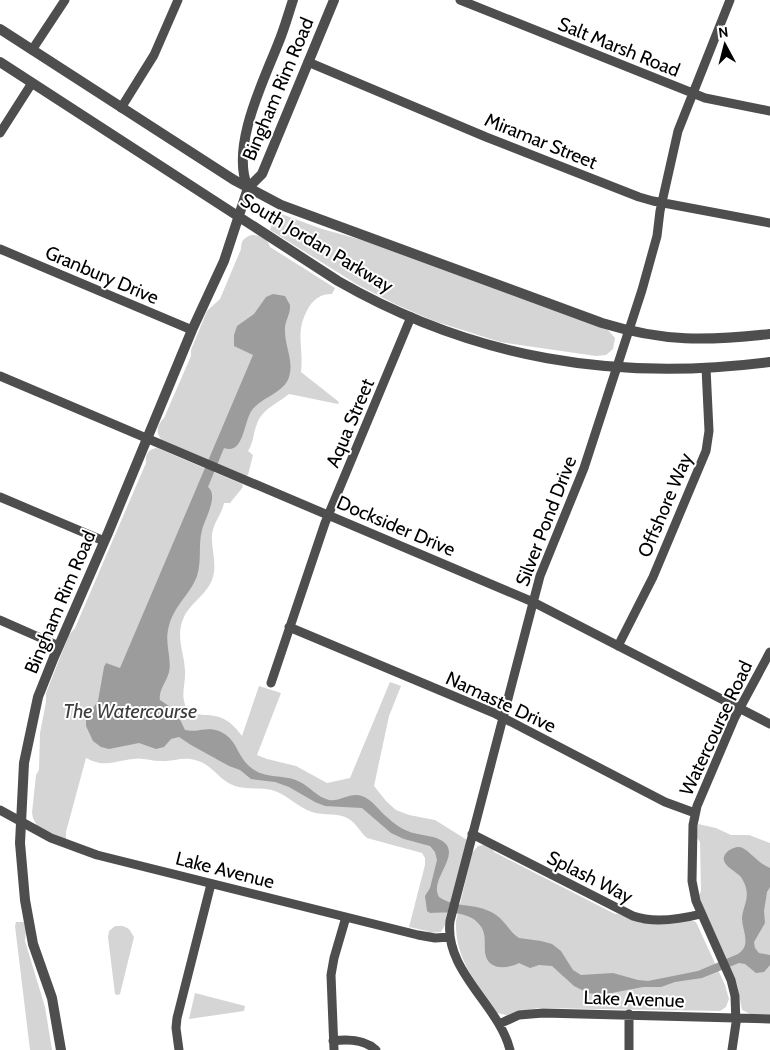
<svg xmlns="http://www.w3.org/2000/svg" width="770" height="1050" viewBox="0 0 770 1050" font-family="Cabin,sans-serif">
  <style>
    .green { fill: #d5d5d5 }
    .water { fill: #9c9c9c }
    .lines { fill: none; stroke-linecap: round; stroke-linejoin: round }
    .minor { stroke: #4e4e4e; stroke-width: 9 }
    .tertiary { stroke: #4e4e4e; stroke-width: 10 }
    .labels { text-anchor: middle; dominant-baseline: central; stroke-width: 4; stroke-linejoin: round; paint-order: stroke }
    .street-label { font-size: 19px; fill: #000; stroke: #fff }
    .water-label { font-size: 20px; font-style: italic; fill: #3d3d3d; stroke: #fff }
  </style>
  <rect width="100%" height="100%" fill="#fff"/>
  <path class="green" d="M 276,212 L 322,229 L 380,245 L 608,330 L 615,338 L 613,349 L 606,355 L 596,356 L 500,342 L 434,321 L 397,305 L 358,285 L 270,230 Z
    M 252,235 C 259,235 268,239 270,247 L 335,288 L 332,294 C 321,294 315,298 309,307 C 294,332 304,346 301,372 L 339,402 L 338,404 L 289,394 C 277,404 262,409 257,424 C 253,433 254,442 248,451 L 253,455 L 248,475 L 246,476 L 162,440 C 155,433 157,425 164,418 L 191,356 L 191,350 L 207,311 L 220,299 L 241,249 C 241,241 244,237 252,235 Z
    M 157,448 L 242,484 L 243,487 L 230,503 L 224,503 C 222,514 213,523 212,535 C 211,549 217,562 213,577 C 208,594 191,602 184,617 C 175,636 184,651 185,670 C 186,686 179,695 188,711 C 193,715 197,714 204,715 C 222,715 231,721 242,736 L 259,686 L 281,693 L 257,755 L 267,759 L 296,766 L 327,783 L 350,778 L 390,682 L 401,686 L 389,716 L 374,786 L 386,801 L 396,810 L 409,815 L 435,820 L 467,840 L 446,923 L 441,932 L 429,933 L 427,931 L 409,927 L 425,865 L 425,858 L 422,853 L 367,838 C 360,832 357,824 349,819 C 337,812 325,816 312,812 C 297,807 287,794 272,790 C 260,787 247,790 235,786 C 217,780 213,762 190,759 C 179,758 170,762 160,761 C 151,761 142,757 133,759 C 114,761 105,768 86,758 L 66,832 L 66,840 L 37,826 L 33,818 L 32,813 L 36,775 L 39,770 L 40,733 L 46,702 L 46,693 L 69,635 L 75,628 L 146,463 C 145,455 148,449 157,448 Z
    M 698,824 L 716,828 L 731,835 L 749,835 L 770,843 L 770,1015 L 750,1014 L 742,1010 L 737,985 L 701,902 L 699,895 L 701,891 L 700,842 L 697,838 Z
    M 484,845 L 493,849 L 494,852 L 615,914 L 618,914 L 641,923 L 690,920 L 696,922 L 725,985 L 729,999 L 726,1007 L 720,1011 L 538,1008 L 506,1015 L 497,1013 C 491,1006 486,998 481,990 C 466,968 455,949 456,921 L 472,853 L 478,846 Z
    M 16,922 L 24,922 L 26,932 L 25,941 L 45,1007 L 52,1050 L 30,1050 L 15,926 Z
    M 115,926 L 123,926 L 129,929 L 134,937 L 120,994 L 117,995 L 115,994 L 108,937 L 109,931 Z
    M 195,993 L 245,1006 L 244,1011 L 189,1019 Z"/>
  <path class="water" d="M 273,294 L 285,296 L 290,305 C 291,314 284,322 285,331 C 285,347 294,361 289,377 C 284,393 262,397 252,410 C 243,423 244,455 224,448 L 208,487 C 219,496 205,518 202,530 C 198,545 202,561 197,576 C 189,597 173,605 168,630 C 165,645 172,659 169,672 C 167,681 158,691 160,700 L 176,711 L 185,730 C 196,733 207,726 219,731 C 241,740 235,762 260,773 C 273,778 287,775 300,782 C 310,787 317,797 329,800 C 340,802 350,792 362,796 C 373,800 379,811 388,818 C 394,824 402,829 410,832 C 421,836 438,835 446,844 C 458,859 429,880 439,897 C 456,908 472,903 489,911 C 506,919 507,930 519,938 L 541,941 L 552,944 L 561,951 L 573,970 L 581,975 L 613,973 L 638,980 L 648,981 L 698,971 L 738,954 C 741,952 744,949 745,945 C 747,936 742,927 742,918 C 743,907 749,899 746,888 C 745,884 743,880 741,877 C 735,870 715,863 728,851 C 731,849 735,847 739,847 C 747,847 758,864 770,868 L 770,887 L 767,892 L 764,911 L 765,923 L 754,942 L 755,948 L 759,953 L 770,955 L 770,965 L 764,972 L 756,973 L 745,964 L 739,963 L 702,978 L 675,982 L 661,987 L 643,987 L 601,995 L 588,993 L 574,986 L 552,966 L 539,965 L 530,968 L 519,963 C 507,969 487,971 485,952 C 484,941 487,932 478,923 C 468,911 444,912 430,913 L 427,911 L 425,896 L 430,888 L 437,860 L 435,852 L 430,846 L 404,839 L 391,833 L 362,808 L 325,806 L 315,802 L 289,787 L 275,782 L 251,779 L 240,770 L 229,766 L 191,745 L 179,737 L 171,739 L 164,747 L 156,749 L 139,743 L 109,749 L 101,747 L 93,741 L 86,726 L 86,718 L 98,701 L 104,667 L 106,663 L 120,668 L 253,355 L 234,346 L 234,335 L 237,326 L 254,314 L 266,297 Z"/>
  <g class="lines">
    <path class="minor" d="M 460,0 L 705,98 L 770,111
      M 32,50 L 65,0
      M 308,62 L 486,137 L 639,197 L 653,201 L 770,223
      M 121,108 L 154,55 L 178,0
      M 0,133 L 32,83
      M 0,249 L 192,330
      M 0,376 L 533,602 L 770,724
      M 0,497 L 104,541
      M 0,620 L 59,646
      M 289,627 L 494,713 L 665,802 L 695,813
      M 618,646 L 653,577 L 706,451 L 709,431 L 706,368
      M 271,683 L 325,523 L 411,317
      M 0,810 L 51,838 L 97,855 L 418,935 L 435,938 L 450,937
      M 472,834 L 633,916 C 653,923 681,919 701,914
      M 499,1024 L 519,1015 L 543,1013 L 770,1019
      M 333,1041 C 348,1039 364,1039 376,1050
      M 179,1050 L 176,1028 L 177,1018 L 211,884
      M 334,1050 L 331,975 L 334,958 L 346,917
      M 510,1050 C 499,1005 444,971 450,921 L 540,576 L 584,468 L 642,290 L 657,236 L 660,211 L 678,131 L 730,0
      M 629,1050 L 629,1014
      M 732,1050 L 736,1023 L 735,996 L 731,980 L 696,901 L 692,881 L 693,825 L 697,806 L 735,717 L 770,652"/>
    <path class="tertiary" d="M 0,29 L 234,180 L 281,205 L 602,323 C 664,342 706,341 770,334
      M 0,62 L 338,281 C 474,359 616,382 770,362
      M 248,188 C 230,148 263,82 278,44 C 284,30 288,15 293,0
      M 61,1050 L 52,998 L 33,944 L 25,900 L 20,843 L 24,763 L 38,697 L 54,657 L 108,533 L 192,330 L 224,261 L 248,188 L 262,174 L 334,0"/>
  </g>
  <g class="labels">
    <g class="street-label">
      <text transform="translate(619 47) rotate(22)">Salt Marsh Road</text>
      <text transform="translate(278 89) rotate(-67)">Bingham Rim Road</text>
      <text transform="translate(541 141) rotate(22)">Miramar Street</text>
      <text transform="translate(317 243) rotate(31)">South Jordan Parkway</text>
      <text transform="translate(102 275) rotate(23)">Granbury Drive</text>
      <text transform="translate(350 423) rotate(-67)">Aqua Street</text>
      <text transform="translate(665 505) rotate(-67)">Offshore Way</text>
      <text transform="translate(546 521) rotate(-69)">Silver Pond Drive</text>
      <text transform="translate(396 526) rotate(23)">Docksider Drive</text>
      <text transform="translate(60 602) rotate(-67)">Bingham Rim Road</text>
      <text transform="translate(501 702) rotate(25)">Namaste Drive</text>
      <text transform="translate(716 728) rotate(-65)">Watercourse Road</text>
      <text transform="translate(225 870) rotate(14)">Lake Avenue</text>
      <text transform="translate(590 877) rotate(27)">Splash Way</text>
      <text transform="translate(634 999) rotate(2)">Lake Avenue</text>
    </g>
    <g class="water-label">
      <text x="130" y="711">The Watercourse</text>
    </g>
  </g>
  <g transform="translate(725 45) rotate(353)" stroke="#ffffff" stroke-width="4" paint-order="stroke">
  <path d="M0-4L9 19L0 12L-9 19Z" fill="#000000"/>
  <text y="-8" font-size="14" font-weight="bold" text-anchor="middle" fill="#000000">N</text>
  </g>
</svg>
